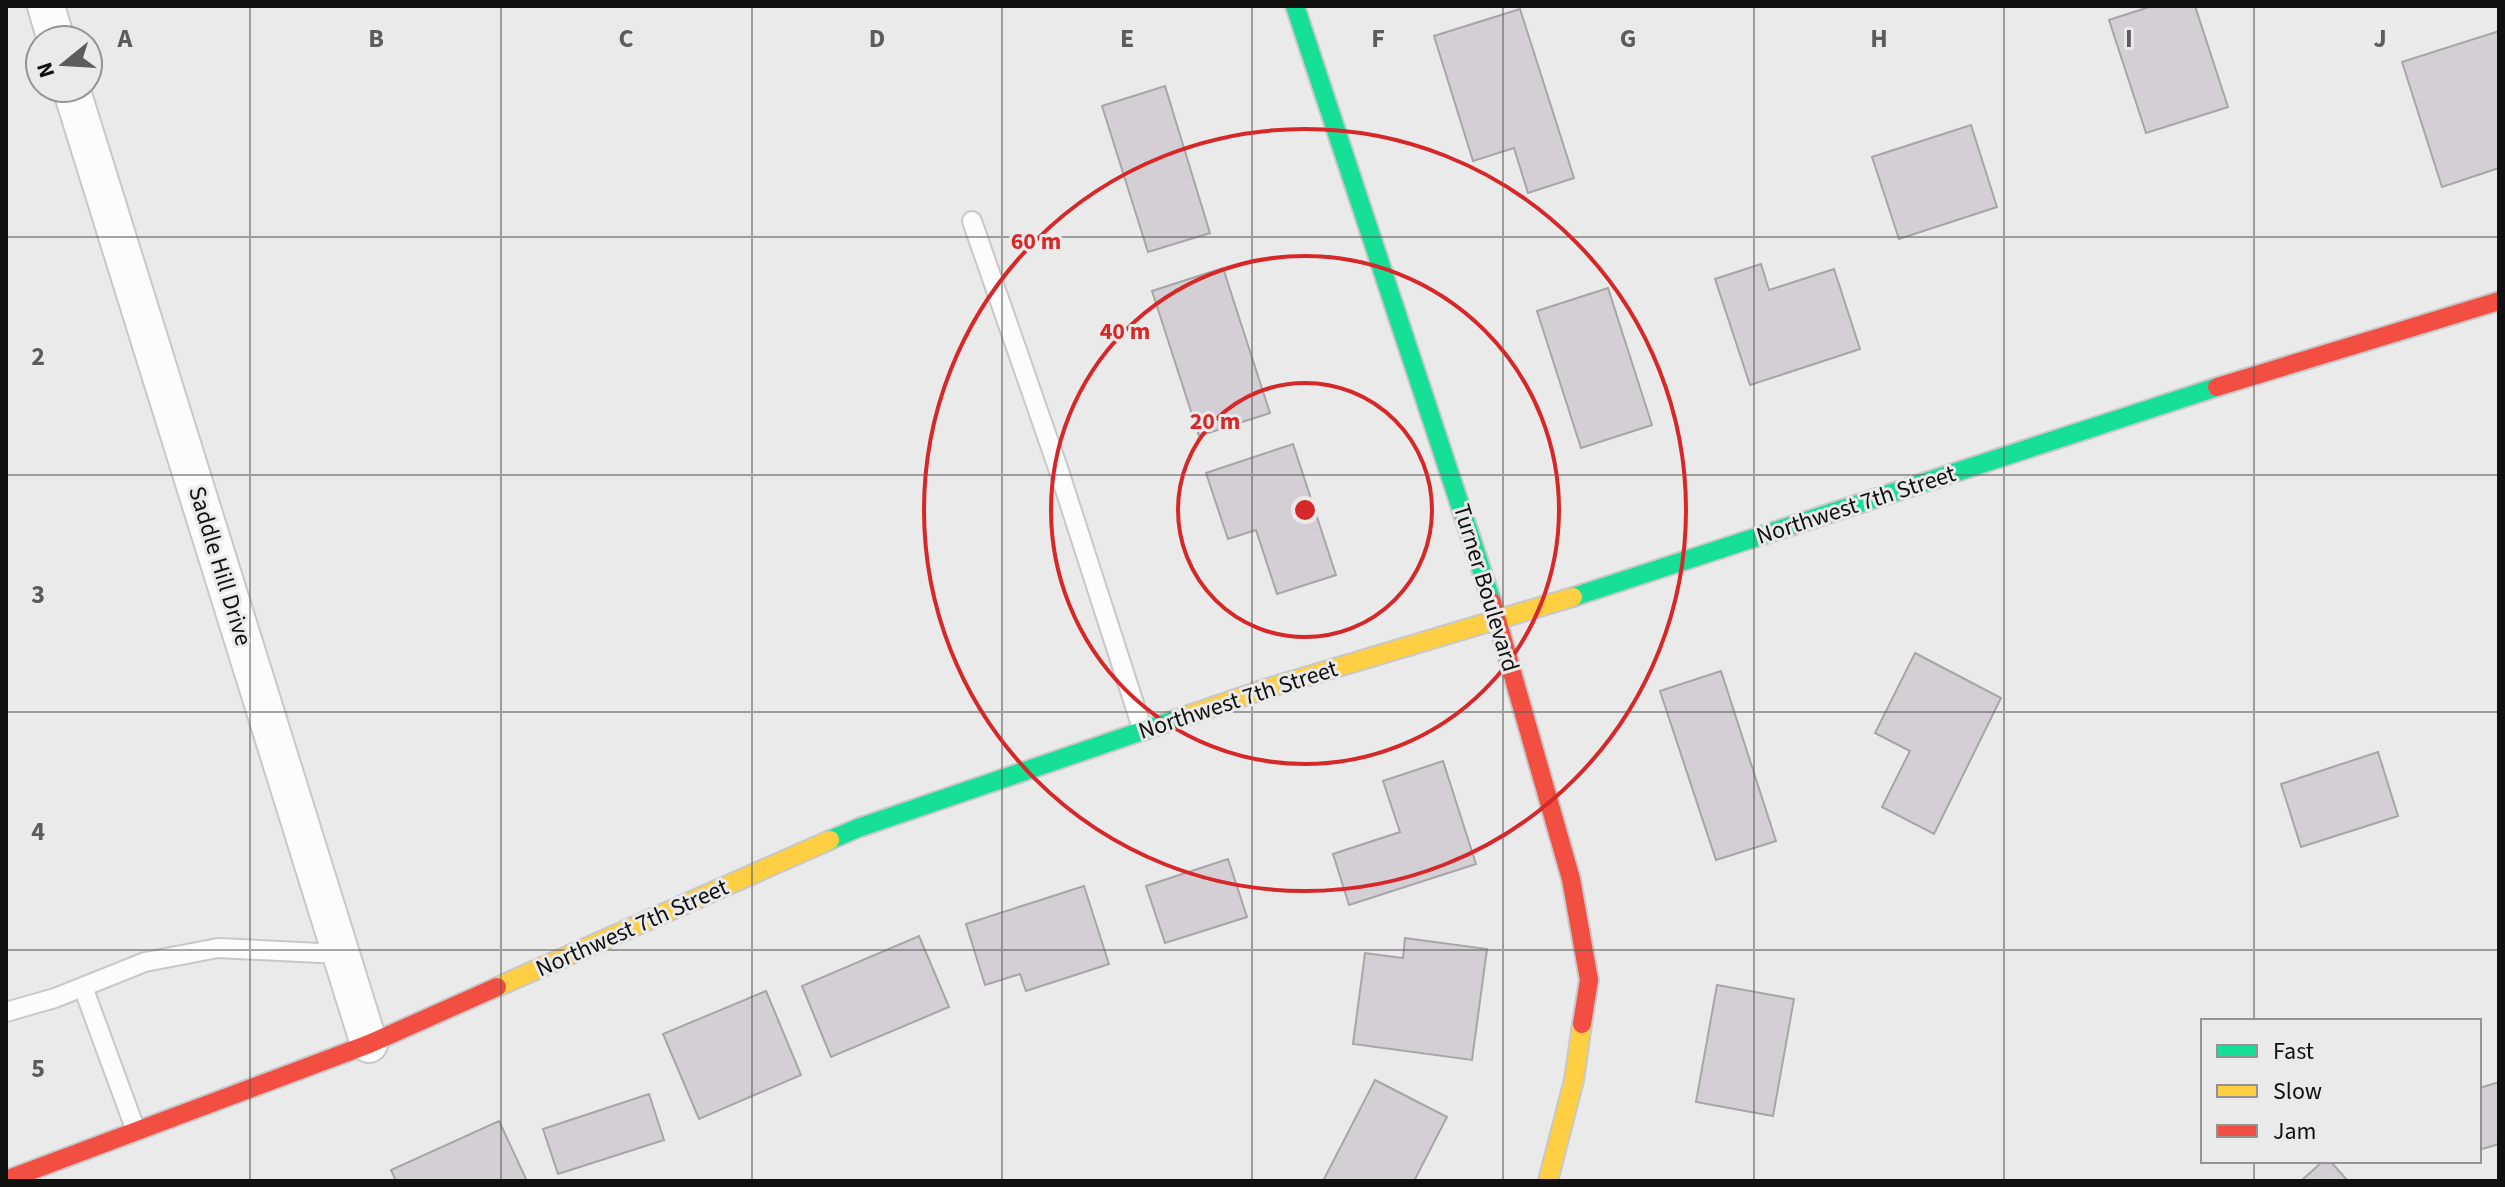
<svg xmlns="http://www.w3.org/2000/svg" width="2505" height="1187" viewBox="0 0 2505 1187" font-family="'Source Sans 3',sans-serif">
  <style>
    .building { fill: #d4ced5; stroke: #a7a6a7; stroke-width: 2 }
    .lines { fill: none; stroke-linecap: round; stroke-linejoin: round }
    .lane-casing { stroke: #c8c8c9; stroke-width: 22 }
    .street-casing { stroke: #c8c8c9; stroke-width: 40 }
    .fast-casing { stroke: #c8c8c9; stroke-width: 22 }
    .slow-casing { stroke: #c8c8c9; stroke-width: 22 }
    .jam-casing { stroke: #c8c8c9; stroke-width: 22 }
    .lane { stroke: #fcfcfc; stroke-width: 18 }
    .street { stroke: #fcfcfc; stroke-width: 36 }
    .fast { stroke: #16e098; stroke-width: 18 }
    .slow { stroke: #ffcf43; stroke-width: 18 }
    .jam { stroke: #f24e42; stroke-width: 18 }
    .grid { fill: none; stroke: #5c5c5d; stroke-width: 2; stroke-opacity: 0.55 }
    .ring { fill: none; stroke: #d62828; stroke-width: 4 }
    .labels { text-anchor: middle; dominant-baseline: central; stroke-width: 6; stroke-linejoin: round; paint-order: stroke }
    .street-label { font-size: 24px; fill: #101010; stroke: #eaeaeb }
    .grid-label { font-size: 26px; text-anchor: middle; font-weight: bold; fill: #5c5c5d; stroke: #eaeaeb; stroke-width: 6; stroke-linejoin: round; paint-order: stroke }
    .centre { fill: #d62828; stroke: #eaeaeb; stroke-width: 4 }
    .ring-label { font-size: 24px; text-anchor: middle; font-weight: bold; fill: #d62828; stroke: #eaeaeb; stroke-width: 6; stroke-linejoin: round; paint-order: stroke }
  </style>
  <rect width="100%" height="100%" fill="#eaeaeb"/>
  <path class="building" d="M 2152,6 L 2195,6 L 2228,107 L 2146,133 L 2109,20 Z
    M 1520,9 L 1574,178 L 1528,193 L 1514,148 L 1473,161 L 1434,36 Z
    M 2499,31 L 2499,168 L 2442,187 L 2402,62 Z
    M 1165,86 L 1210,233 L 1148,252 L 1102,106 Z
    M 1971,125 L 1997,207 L 1899,239 L 1872,157 Z
    M 1761,264 L 1769,290 L 1834,269 L 1860,349 L 1750,385 L 1715,279 Z
    M 1223,268 L 1270,413 L 1199,436 L 1152,291 Z
    M 1608,288 L 1652,425 L 1581,448 L 1537,311 Z
    M 1293,444 L 1336,575 L 1277,594 L 1256,530 L 1228,539 L 1206,473 Z
    M 1915,653 L 2001,698 L 1934,834 L 1882,807 L 1910,751 L 1875,733 Z
    M 1721,671 L 1776,841 L 1716,860 L 1660,691 Z
    M 2378,752 L 2398,816 L 2301,847 L 2281,784 Z
    M 1443,761 L 1476,864 L 1349,905 L 1333,854 L 1400,832 L 1383,781 Z
    M 1228,859 L 1247,917 L 1165,943 L 1146,886 Z
    M 1084,886 L 1109,964 L 1026,991 L 1020,974 L 985,985 L 966,924 Z
    M 919,936 L 949,1007 L 831,1057 L 802,986 Z
    M 1405,938 L 1487,949 L 1472,1060 L 1353,1044 L 1365,953 L 1403,958 Z
    M 1717,985 L 1794,999 L 1773,1116 L 1696,1102 Z
    M 766,991 L 801,1075 L 699,1119 L 663,1034 Z
    M 1375,1080 L 1447,1117 L 1414,1181 L 1323,1181 Z
    M 2499,1082 L 2499,1144 L 2479,1150 L 2479,1088 Z
    M 649,1094 L 664,1140 L 558,1174 L 543,1129 Z
    M 499,1121 L 527,1181 L 396,1181 L 391,1170 Z
    M 2323,1161 L 2330,1161 L 2348,1181 L 2301,1181 Z"/>
  <g class="lines">
    <g class="lane-casing">
      <path id="lane" d="M 972,221 L 1058,468 L 1143,731
        M 83,987 L 136,1131
        M 6,1012 L 55,998 L 145,962 L 218,948 L 340,954"/>
    </g>
    <g class="street-casing">
      <path id="street" d="M 46,6 L 56,40
        M 71,88 L 369,1044"/>
    </g>
    <g class="fast-casing">
      <path id="fast" d="M 1295,6 L 1492,602
        M 1573,597 L 2217,387
        M 830,840 L 858,828 L 1189,715"/>
    </g>
    <g class="slow-casing">
      <path id="slow" d="M 1189,715 L 1268,688 L 1573,597
        M 497,987 L 830,840
        M 1548,1181 L 1574,1080 L 1582,1024"/>
    </g>
    <g class="jam-casing">
      <path id="jam" d="M 2217,387 L 2499,301
        M 1492,602 L 1571,879 L 1589,980 L 1582,1024
        M 6,1180 L 369,1044 L 497,987"/>
    </g>
    <use href="#lane" class="lane"/>
    <use href="#street" class="street"/>
    <use href="#fast" class="fast"/>
    <use href="#slow" class="slow"/>
    <use href="#jam" class="jam"/>
  </g>
  <path class="grid" d="M 250,6 L 250,1181M 501,6 L 501,1181M 752,6 L 752,1181M 1002,6 L 1002,1181M 1252,6 L 1252,1181M 1503,6 L 1503,1181M 1754,6 L 1754,1181M 2004,6 L 2004,1181M 2254,6 L 2254,1021M 6,237 L 2499,237M 6,475 L 2499,475M 6,712 L 2499,712M 6,950 L 2499,950M 2254,1161 L 2254,1181"/>
  <g class="ring">
    <circle cx="1305" cy="510" r="127"/>
    <circle cx="1305" cy="510" r="254"/>
    <circle cx="1305" cy="510" r="381"/>
  </g>
  <g class="labels">
    <g class="street-label">
      <text transform="translate(1856 505) rotate(-18)">Northwest 7th Street</text>
      <text transform="translate(220 566) rotate(73)">Saddle Hill Drive</text>
      <text transform="translate(1486 588) rotate(73)">Turner Boulevard</text>
      <text transform="translate(1238 700) rotate(-18)">Northwest 7th Street</text>
      <text transform="translate(632 928) rotate(-24)">Northwest 7th Street</text>
    </g>
  </g>
  <g class="grid-label">
    <text x="125" y="47">A</text>
    <text x="376" y="47">B</text>
    <text x="626" y="47">C</text>
    <text x="877" y="47">D</text>
    <text x="1127" y="47">E</text>
    <text x="1378" y="47">F</text>
    <text x="1628" y="47">G</text>
    <text x="1879" y="47">H</text>
    <text x="2129" y="47">I</text>
    <text x="2380" y="47">J</text>
    <text x="38" y="365">2</text>
    <text x="38" y="603">3</text>
    <text x="38" y="840">4</text>
    <text x="38" y="1077">5</text>
  </g>
  <circle cx="1305" cy="510" r="12" class="centre"/>
  <g class="ring-label">
    <text x="1036" y="249">60 m</text>
    <text x="1125" y="339">40 m</text>
    <text x="1215" y="429">20 m</text>
  </g>
  <rect width="2505" height="1187" fill="none" stroke="#101010" stroke-width="16"/>
  <rect x="2201" y="1019" width="280" height="144" fill="#eaeaeb" stroke="#939393" stroke-width="2"/>
  <rect x="2217" y="1045" width="40" height="12" fill="#16e098" stroke="#939393" stroke-width="2"/>
  <text x="2273" y="1059" font-size="24" fill="#101010">Fast</text>
  <rect x="2217" y="1085" width="40" height="12" fill="#ffcf43" stroke="#939393" stroke-width="2"/>
  <text x="2273" y="1099" font-size="24" fill="#101010">Slow</text>
  <rect x="2217" y="1125" width="40" height="12" fill="#f24e42" stroke="#939393" stroke-width="2"/>
  <text x="2273" y="1139" font-size="24" fill="#101010">Jam</text>
  <g transform="translate(64 64) rotate(252)"><circle r="38" fill="#eaeaeb" stroke="#939393" stroke-width="2"/>
  <path d="M0-6L14 30L0 20L-14 30Z" fill="#5c5c5d"/>
  <text y="-12" font-size="22" font-weight="bold" text-anchor="middle" fill="#101010">N</text>
  </g>
</svg>
